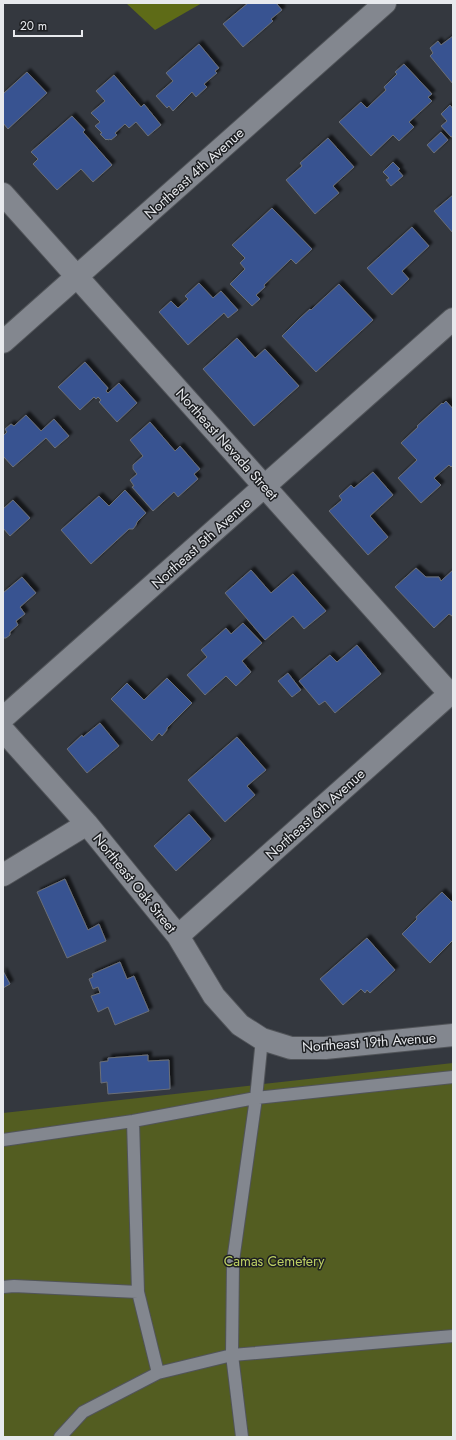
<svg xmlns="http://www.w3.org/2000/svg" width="456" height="1440" viewBox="0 0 456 1440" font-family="Jost,sans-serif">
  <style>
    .green { fill: #535d21 }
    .forest { fill: #5e6b17 }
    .building { fill: #385391; stroke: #6b6f77; filter: url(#shadow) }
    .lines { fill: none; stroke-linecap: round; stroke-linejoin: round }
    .service-casing { stroke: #515459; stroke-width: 14 }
    .minor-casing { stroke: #515459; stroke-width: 24 }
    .service { stroke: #83878f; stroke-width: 12 }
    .minor { stroke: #83878f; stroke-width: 22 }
    .labels { text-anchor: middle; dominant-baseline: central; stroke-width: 3; stroke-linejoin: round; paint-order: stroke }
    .street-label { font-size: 14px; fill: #e7e9ed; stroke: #1d1f22 }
    .park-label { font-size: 14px; fill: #bccf63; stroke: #1d1f22 }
  </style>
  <defs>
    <filter id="shadow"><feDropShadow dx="3.5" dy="-3.5" stdDeviation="1" flood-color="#0009"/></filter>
  </defs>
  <rect width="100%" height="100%" fill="#34383f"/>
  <path class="green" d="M 453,1063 L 453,1437 L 3,1437 L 3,1113 Z"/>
  <path class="forest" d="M 126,3 L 202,3 L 155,30 Z"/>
  <path class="building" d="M 248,3 L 276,3 L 282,10 L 271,19 L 273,21 L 243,47 L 223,24 Z
    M 453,36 L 453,84 L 430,56 L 433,53 L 430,48 L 438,41 L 441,45 Z
    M 199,44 L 219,68 L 215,71 L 217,73 L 204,84 L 207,87 L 196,97 L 192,92 L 173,111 L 169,106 L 167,108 L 156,96 L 173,81 L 166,73 Z
    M 404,64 L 432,94 L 428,97 L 432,101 L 409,122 L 414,127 L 399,141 L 393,135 L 371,156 L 339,122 L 361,102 L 367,108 L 386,90 L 384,87 L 397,74 L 395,72 Z
    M 27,72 L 47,93 L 8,129 L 3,123 L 3,94 Z
    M 114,75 L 141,107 L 144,104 L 161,125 L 148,136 L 136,122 L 129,128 L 125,124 L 115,133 L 117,135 L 111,140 L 110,139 L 108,140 L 107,139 L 106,140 L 100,134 L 102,133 L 95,126 L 100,122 L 91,113 L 105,101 L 96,91 Z
    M 450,105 L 453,109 L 453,136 L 451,137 L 441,126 L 447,121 L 441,114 Z
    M 72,116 L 85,130 L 83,132 L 112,165 L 93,182 L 81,169 L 57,190 L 33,164 L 38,159 L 31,152 Z
    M 441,132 L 448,140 L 434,153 L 427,145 Z
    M 328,138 L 354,167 L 333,186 L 339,193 L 315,214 L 286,180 L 302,166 L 300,163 Z
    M 393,162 L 400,169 L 398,170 L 403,176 L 391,186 L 386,180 L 389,178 L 383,172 Z
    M 453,195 L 453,233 L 434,211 Z
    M 272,208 L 312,249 L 296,264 L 291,259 L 264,285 L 265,287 L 256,295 L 260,299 L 252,306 L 230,284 L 245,269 L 240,263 L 245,258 L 232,245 Z
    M 412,227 L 429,246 L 402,271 L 409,279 L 392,295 L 367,268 Z
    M 199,283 L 213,298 L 221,291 L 238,310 L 228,318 L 224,313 L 188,345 L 159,312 L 171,301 L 178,308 L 188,299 L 185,296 Z
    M 339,284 L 373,320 L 316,372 L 282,336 L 299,319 L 310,309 L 311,310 Z
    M 237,338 L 255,358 L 265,349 L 299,386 L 254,426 L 203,369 Z
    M 85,362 L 108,388 L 106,391 L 108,393 L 119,383 L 137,403 L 117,422 L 99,402 L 101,400 L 98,397 L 96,399 L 94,397 L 80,410 L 58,387 Z
    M 446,401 L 453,409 L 453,465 L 451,467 L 449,465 L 434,478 L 441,485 L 421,503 L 398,478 L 417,460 L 401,443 L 418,427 L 417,426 L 442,403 L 443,404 Z
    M 26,415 L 41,431 L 54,419 L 69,436 L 55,448 L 46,438 L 13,467 L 3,456 L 3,436 L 7,432 L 5,429 L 11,424 L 14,426 Z
    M 150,422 L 175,451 L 180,446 L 200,469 L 194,474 L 198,479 L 178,497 L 174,492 L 153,511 L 132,487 L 134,486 L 130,480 L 137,474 L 133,469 L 133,465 L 143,456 L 130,440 Z
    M 373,472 L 393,495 L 370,516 L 388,537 L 368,555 L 329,511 L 342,500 L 339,496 L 351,485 L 354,488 Z
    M 125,490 L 146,513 L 137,522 L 136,525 L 133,529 L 129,529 L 91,564 L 61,530 L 99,496 L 109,506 Z
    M 13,500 L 30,518 L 10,536 L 3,528 L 3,509 Z
    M 416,568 L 426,577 L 439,577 L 441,581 L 453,570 L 453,615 L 452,616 L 449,614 L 434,628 L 395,587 Z
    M 251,570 L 271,593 L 293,574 L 326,611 L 304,629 L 293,616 L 265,640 L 225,593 Z
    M 22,577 L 36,593 L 20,607 L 25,614 L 16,621 L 18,625 L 10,632 L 10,635 L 6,638 L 3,638 L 3,593 Z
    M 243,623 L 262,643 L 242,661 L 251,672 L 236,686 L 226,676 L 205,695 L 187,675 L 207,657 L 201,650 L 226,628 L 231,634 Z
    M 357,645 L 381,674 L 335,713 L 325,701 L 319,705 L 299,681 L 330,655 L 337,662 Z
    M 288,673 L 301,690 L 292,697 L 278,681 Z
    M 167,678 L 192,703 L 167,728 L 167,730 L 162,736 L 159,733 L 152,741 L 111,699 L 127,683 L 144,700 Z
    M 100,723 L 119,746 L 87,773 L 67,749 L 82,735 L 83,737 Z
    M 237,737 L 266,770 L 247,786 L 255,795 L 225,822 L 188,780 Z
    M 189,814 L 211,839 L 176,871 L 154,846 Z
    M 65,879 L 88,930 L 99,924 L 106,941 L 67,958 L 37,892 Z
    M 442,892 L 453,903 L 453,940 L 430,963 L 402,934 L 417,919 L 416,917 Z
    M 367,938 L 395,970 L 370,993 L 367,990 L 365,993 L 361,989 L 343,1005 L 320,979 Z
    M 120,962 L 127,979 L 134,976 L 149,1011 L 115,1025 L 108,1007 L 98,1012 L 91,996 L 100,993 L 98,987 L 93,989 L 89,979 L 93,977 L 92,974 Z
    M 3,971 L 10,984 L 3,988 Z
    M 148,1055 L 148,1061 L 169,1060 L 170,1089 L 108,1094 L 107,1082 L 101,1083 L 100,1062 L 108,1061 L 108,1058 Z"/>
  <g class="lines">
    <g class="service-casing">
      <path id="service" d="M 133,1121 L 138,1292 L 158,1373
        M 3,1140 L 133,1121 L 256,1098 L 453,1077
        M 3,1287 L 14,1286 L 138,1292
        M 60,1437 L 83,1412 L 158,1373 L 232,1355 L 453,1336
        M 242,1437 L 232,1355 L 233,1261 L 256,1098 L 262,1039"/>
    </g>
    <g class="minor-casing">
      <path id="minor" d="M 3,194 L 450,694
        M 3,342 L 385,3
        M 3,718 L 453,319
        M 3,730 L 87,824 L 178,936 L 214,996 L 240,1025 L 262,1039 L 291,1048 L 325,1048 L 453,1035
        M 3,875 L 87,824
        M 178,936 L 453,691"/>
    </g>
    <use href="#service" class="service"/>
    <use href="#minor" class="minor"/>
  </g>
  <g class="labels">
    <g class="street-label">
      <text transform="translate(194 173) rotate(-42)">Northeast 4th Avenue</text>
      <text transform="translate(227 444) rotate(48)">Northeast Nevada Street</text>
      <text transform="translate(201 543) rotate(-42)">Northeast 5th Avenue</text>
      <text transform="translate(315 814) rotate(-42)">Northeast 6th Avenue</text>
      <text transform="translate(135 883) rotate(51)">Northeast Oak Street</text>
      <text transform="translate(369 1042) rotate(-4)">Northeast 19th Avenue</text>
    </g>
    <g class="park-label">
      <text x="274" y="1261">Camas Cemetery</text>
    </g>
  </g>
  <rect width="456" height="1440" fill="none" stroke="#e7e9ed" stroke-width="8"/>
  <path d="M14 30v6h68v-6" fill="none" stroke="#e7e9ed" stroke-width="2"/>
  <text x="20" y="30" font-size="12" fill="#e7e9ed" stroke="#1d1f22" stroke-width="3" paint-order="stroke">20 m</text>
</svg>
